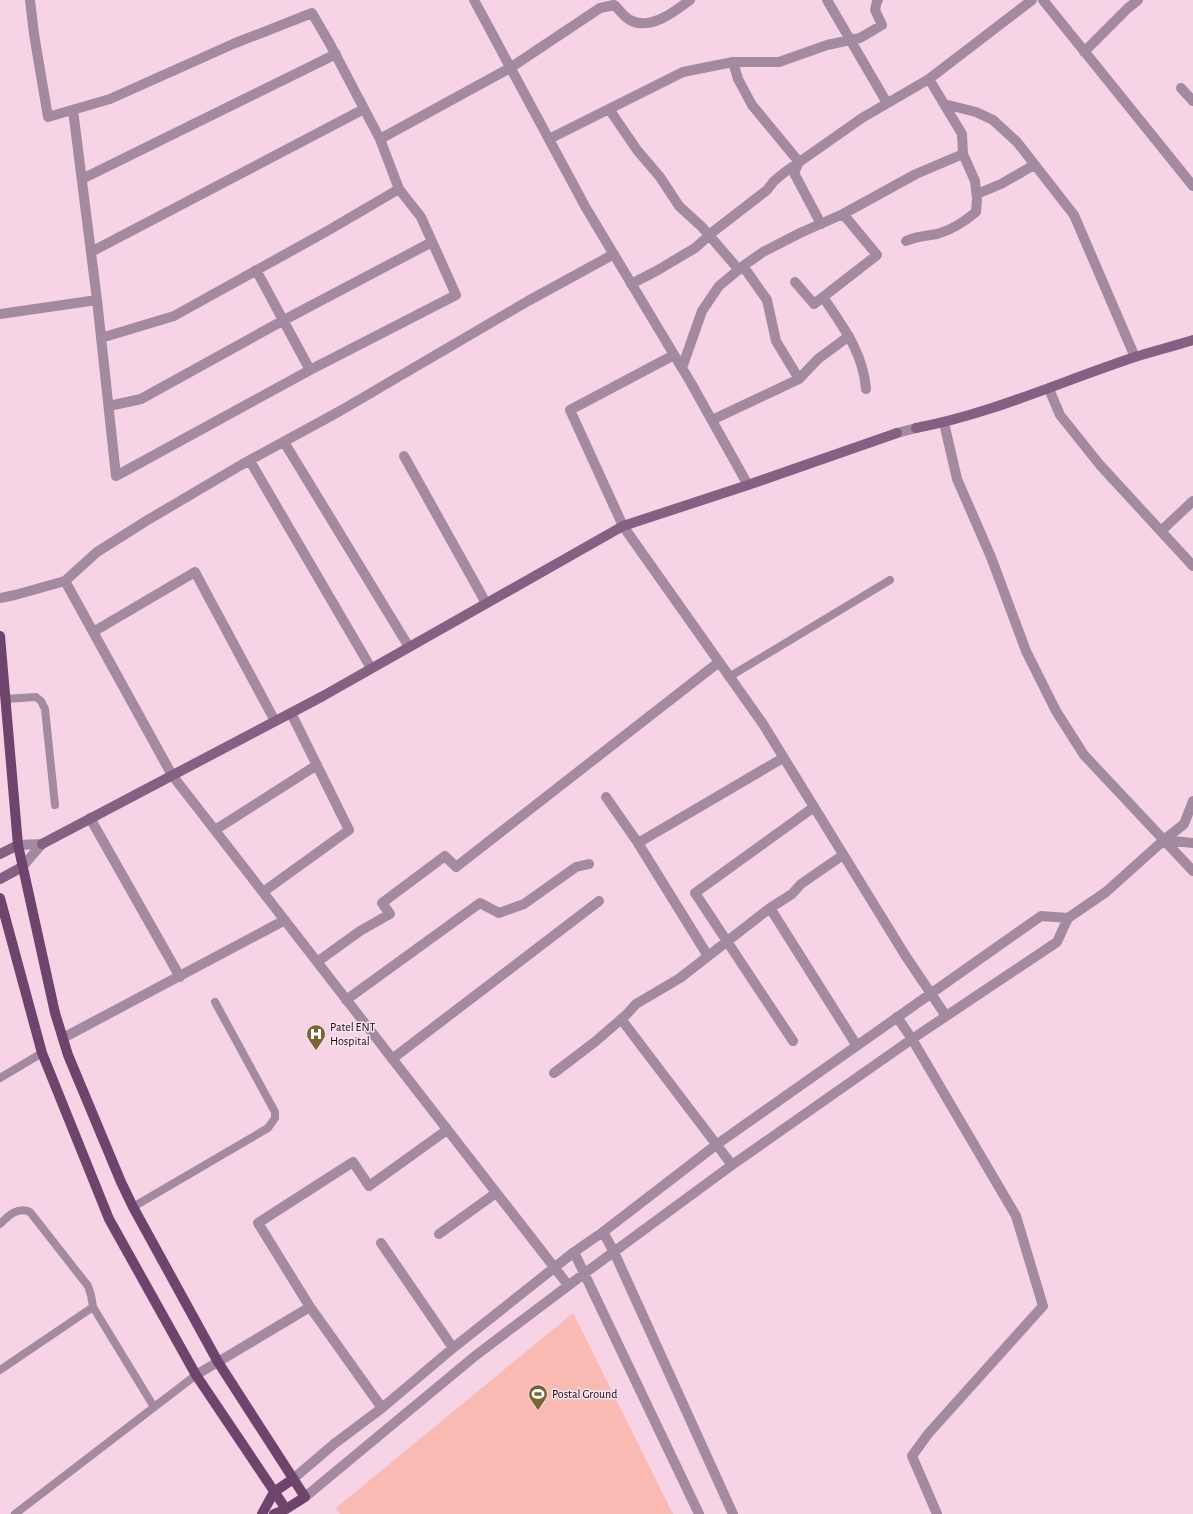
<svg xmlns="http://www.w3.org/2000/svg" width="1193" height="1514" viewBox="0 0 1193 1514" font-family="'Alegreya Sans',sans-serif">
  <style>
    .green { fill: #f8bab2 }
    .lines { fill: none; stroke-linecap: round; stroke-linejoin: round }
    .service { stroke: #a38aa1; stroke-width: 8 }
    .minor { stroke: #a38aa1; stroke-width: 10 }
    .tertiary { stroke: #a38aa1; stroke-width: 10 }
    .secondary { stroke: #846183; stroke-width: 10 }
    .primary { stroke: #6e446d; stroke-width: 10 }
    .labels { text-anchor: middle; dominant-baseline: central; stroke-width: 3; stroke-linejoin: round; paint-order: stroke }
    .poi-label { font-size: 12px; fill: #190d13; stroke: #fbe5f0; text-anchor: start }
  </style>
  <rect width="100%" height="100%" fill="#f7d4e5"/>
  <path class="green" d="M 573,1313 L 673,1514 L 340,1514 L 336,1508 Z"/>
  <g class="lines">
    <path class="service" d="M 729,677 L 890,580
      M 6,699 L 36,697 L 41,701 L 45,709 L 55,805
      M 0,1078 L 42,1053
      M 133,1207 L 268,1128 L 275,1118 L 275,1112 L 215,1002
      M 0,1224 C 8,1216 18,1206 30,1212 L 88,1286 L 91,1295 L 93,1307
      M 0,1370 L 93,1307 L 154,1407
      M 15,1514 L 196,1375"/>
    <path class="minor" d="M 30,0 L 34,34 L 48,117 L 110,99 L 233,44 L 312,13 L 330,44 L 380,139 L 399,189 L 421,217 L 456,295 L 310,370 L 116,476 L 97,300 L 73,110
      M 474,0 L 586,208 L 691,383 L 748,485
      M 827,0 L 887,103
      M 733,62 L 738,79 L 752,105 L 799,162 L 794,173 L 821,224
      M 1181,88 L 1193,101
      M 944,104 L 976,112 L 993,120 L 1017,142 L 1074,215 L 1135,357
      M 609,109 L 637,150 L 660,177 L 679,206 L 702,227 L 739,270
      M 380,139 L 510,68 L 600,8 L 614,5 C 619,9 624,17 630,20 C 650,31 674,12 690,0
      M 549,139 L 683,72 L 733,62 L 779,62 L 827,45 L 860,38 L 882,25 L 875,10 L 877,1 L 878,0
      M 82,179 L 336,54
      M 977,194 L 1001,184 L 1034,165
      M 906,241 C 917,236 925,236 937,234 C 952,230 964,222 976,212 L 977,199 L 975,181 L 963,154 L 962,134 L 929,79
      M 91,252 L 364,109
      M 743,266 L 767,300 L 776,341 L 799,379
      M 256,270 L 310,370
      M 795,282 L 814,304 L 877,255 L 843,214
      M 631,284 L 658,270 L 695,248 L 714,231 L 767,190 L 774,181 L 785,172 L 862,118 L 929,79 L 1032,0
      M 823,297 C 843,327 863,352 866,389
      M 0,314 L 97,300
      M 101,338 L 174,316 L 329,230 L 399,189
      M 674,355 L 570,410 L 623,526 L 763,724 L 905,955 L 946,1016
      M 682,368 L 702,311 L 719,286 L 743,266 L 763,252 L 800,233 L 843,214 L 916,174 L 963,154
      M 1049,389 L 1060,415 L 1100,465 L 1193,566
      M 109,406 L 141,399 L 284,320 L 432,242
      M 712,420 L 799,379 L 818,359 L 849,336
      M 944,423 L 957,479 L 991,557 L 1026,651 L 1056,711 L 1084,755 L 1193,871
      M 284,442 L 409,647
      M 404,456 L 486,603
      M 250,461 L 371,668
      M 1161,531 L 1193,501
      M 65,581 L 172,775 L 568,1285
      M 0,598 L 15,595 L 65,581 L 97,552 L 146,521 L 241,465 L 340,411 L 528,301 L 614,254
      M 93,632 L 195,572 L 275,721
      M 606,797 L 638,843 L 708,956
      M 90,818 L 180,977
      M 215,830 L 317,765
      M 1164,840 L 1193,843
      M 638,843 L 783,758
      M 263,892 L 349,830 L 291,713
      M 770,908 L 857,1046
      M 317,962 L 360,931 L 390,914 L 382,903 L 445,856 L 456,867 L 719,662
      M 346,1000 L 480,903 L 499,913 L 524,904 L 576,867 L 589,864
      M 897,1017 L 912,1039 L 1016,1216 L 1043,1306 L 928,1434 L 912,1456 L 937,1514
      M 621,1019 L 732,1165
      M 63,1038 L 285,920
      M 793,1041 L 695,893 L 814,807
      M 392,1059 L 599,901
      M 554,1073 L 596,1041 L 626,1015 L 636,1004 L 680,978 L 770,908 L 792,894 L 801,884 L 843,855
      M 603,1232 L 614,1252 L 733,1514
      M 439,1234 L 496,1193
      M 381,1243 L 453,1348
      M 574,1252 L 699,1514
      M 196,1375 L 310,1307
      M 382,1408 L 310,1307 L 258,1223 L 353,1162 L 369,1186 L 447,1130
      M 293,1479 L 334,1444 L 382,1408 L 453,1348 L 574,1252 L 603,1232 L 716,1145 L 1041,916 L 1068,918
      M 305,1497 L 475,1356 L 585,1273 L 732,1165 L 912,1039 L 1057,942 L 1068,918 L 1106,892 L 1164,840 L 1184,824 L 1193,801"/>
    <path class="tertiary" d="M 1043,0 L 1193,186
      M 1084,52 L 1128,8 L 1138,0
      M 897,433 L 916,428
      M 18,845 L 42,844
      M 22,867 L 42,844"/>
    <path class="secondary" d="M 916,428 C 991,414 1062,381 1135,357 C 1154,351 1174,346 1193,340
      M 42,844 L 323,696 L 623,526 L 748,485 L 897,433
      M 0,854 L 18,845
      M 0,879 L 22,867"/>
    <path class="primary" d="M 0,636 L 18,845 L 55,1013 L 68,1055 L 121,1182 L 133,1207 L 218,1362 L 305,1497 L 286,1509 L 274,1514
      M 0,898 L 42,1053 L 109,1219 L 196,1375 L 286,1509
      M 262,1514 L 274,1492 L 293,1479"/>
  </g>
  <defs>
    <g id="hospital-pin" transform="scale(1)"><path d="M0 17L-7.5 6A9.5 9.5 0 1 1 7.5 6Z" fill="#7a6534" stroke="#fbe5f0"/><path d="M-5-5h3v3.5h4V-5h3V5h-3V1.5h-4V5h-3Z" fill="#fff"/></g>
    <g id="stadium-pin" transform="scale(1)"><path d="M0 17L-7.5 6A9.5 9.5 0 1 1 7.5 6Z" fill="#7a6534" stroke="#fbe5f0"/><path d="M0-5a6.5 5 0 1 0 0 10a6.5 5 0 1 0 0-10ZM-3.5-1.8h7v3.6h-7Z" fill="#fff"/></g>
  </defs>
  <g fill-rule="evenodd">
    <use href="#hospital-pin" x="316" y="1034"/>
    <use href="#stadium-pin" x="538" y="1394"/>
  </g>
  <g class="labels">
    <g class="poi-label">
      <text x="330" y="1027">Patel ENT<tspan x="330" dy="14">Hospital</tspan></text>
      <text x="552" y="1394">Postal Ground</text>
    </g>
  </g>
</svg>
